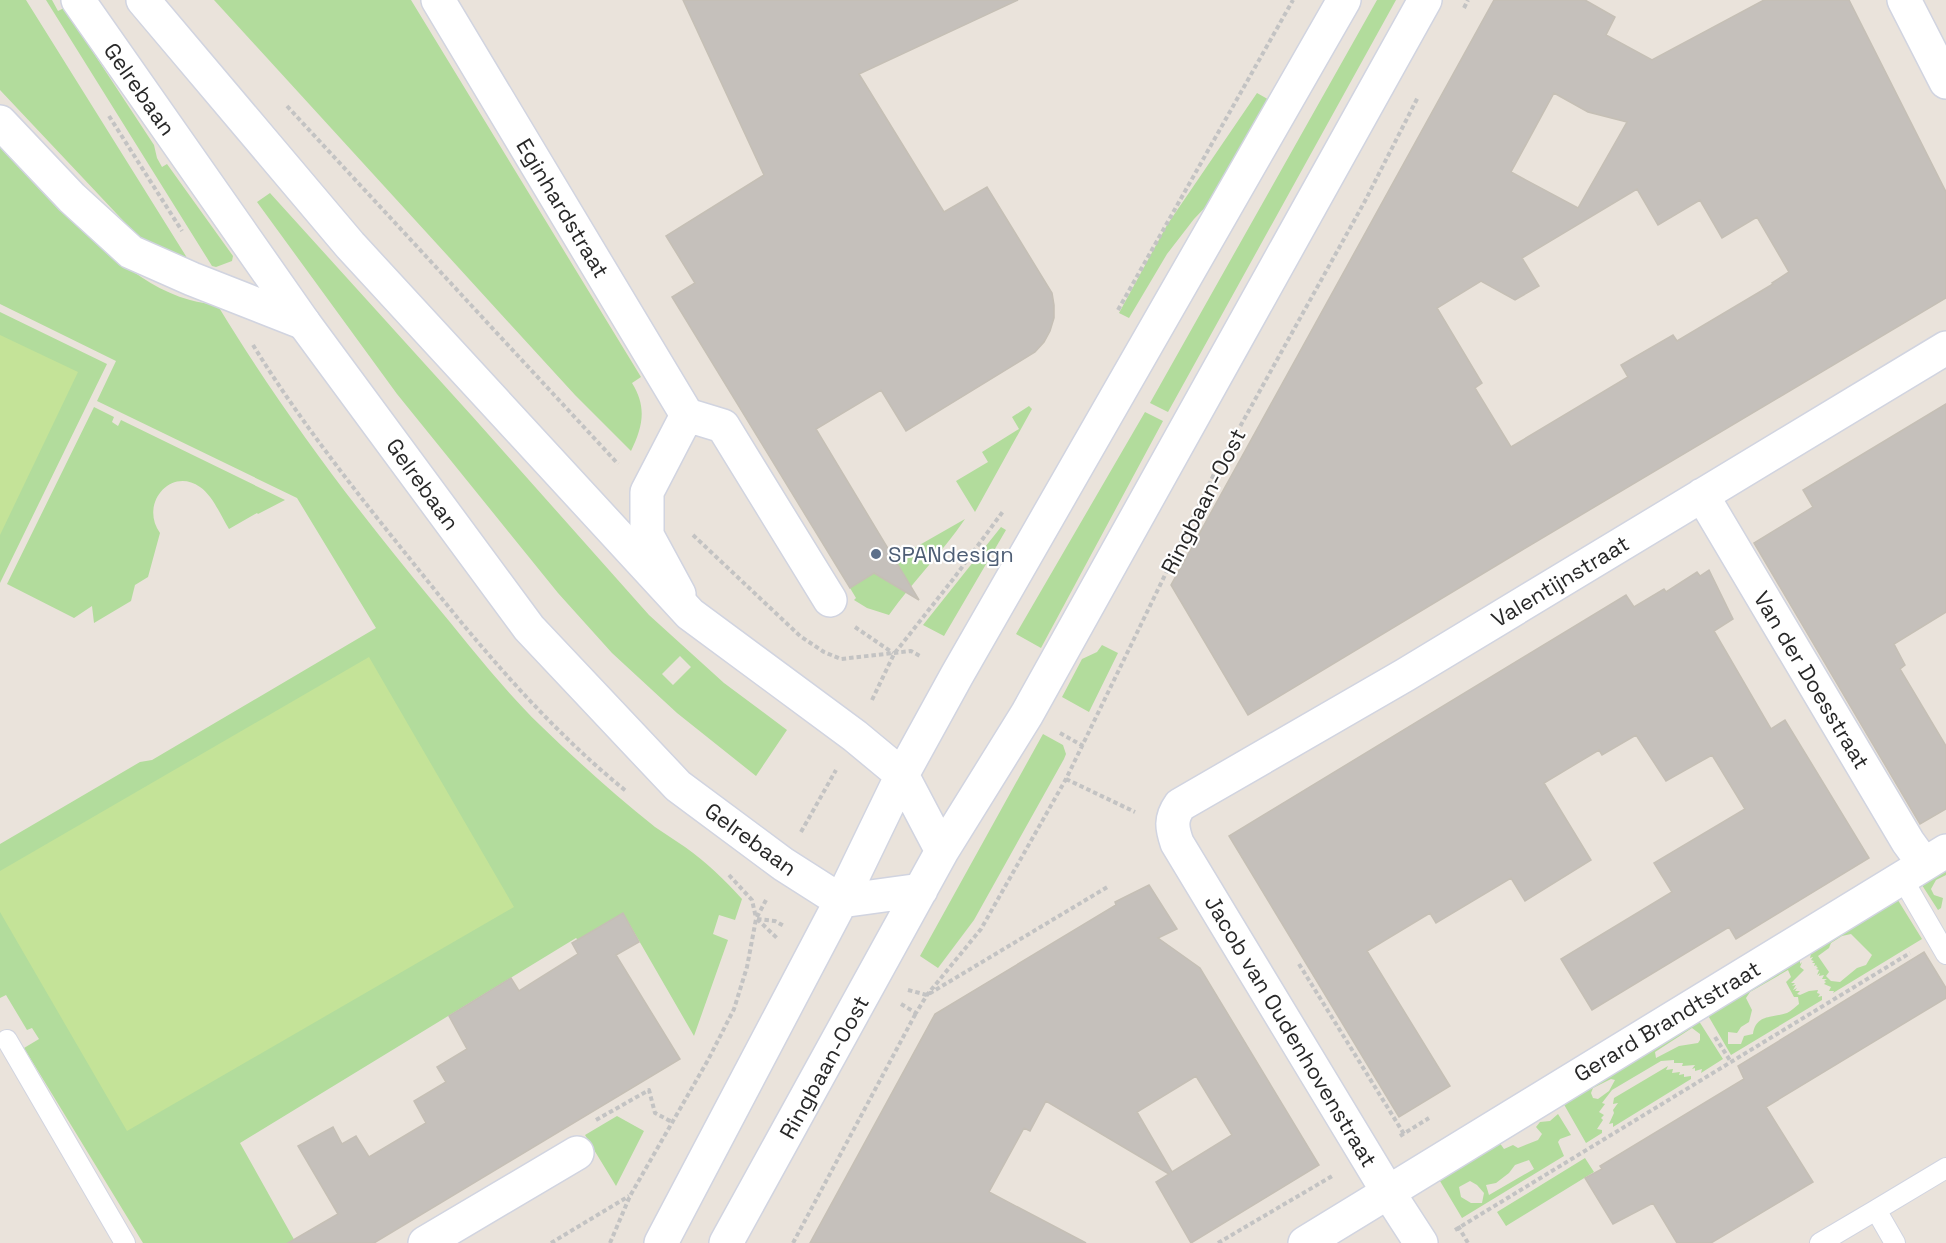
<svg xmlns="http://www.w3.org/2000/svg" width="1946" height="1243" viewBox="0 0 1946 1243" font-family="'Space Grotesk',sans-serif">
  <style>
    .green { fill: #b2dc9c; fill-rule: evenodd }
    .pitch { fill: #c4e398 }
    .building { fill: #c5c0bb; stroke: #c5bfb5; stroke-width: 1.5; fill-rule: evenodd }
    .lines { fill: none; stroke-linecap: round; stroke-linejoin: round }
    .lane-casing { stroke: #d1d4e0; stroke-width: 22 }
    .street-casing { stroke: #d1d4e0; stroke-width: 36 }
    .secondary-casing { stroke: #d1d4e0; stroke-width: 36 }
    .path { stroke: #c3c3c3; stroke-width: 4; stroke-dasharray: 4.5 3; stroke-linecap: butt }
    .lane { stroke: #fff; stroke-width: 20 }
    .street { stroke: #fff; stroke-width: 33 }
    .secondary { stroke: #fff; stroke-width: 33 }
    .service-dot { fill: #5c6f8a; stroke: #fff; stroke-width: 2 }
    .labels { text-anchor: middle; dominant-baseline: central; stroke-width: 4.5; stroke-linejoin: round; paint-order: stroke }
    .street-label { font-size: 22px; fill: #282828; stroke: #fff }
    .service-label { font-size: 22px; fill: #4e5e75; stroke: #fff; text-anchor: start }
  </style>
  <rect width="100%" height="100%" fill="#eae3db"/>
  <path class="green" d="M 0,0 L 26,0 L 189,261 L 144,241 L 132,230 L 0,90 Z
    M 46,0 L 52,0 L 58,11 L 64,8 L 154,145 L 157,158 L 162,167 L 167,164 L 233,256 L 232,261 L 216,267 L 212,266 Z
    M 214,0 L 411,0 L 641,377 L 632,383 C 647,407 643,426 631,451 L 575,395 Z
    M 1377,0 L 1396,0 L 1168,412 L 1150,403 Z
    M 1257,93 L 1273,102 L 1216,196 L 1194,219 L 1167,254 L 1129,318 L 1119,313 L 1167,225 Z
    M 0,139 L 115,258 C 138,276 161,292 190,300 C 199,303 209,303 218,306 C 282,411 352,504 430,598 C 466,641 500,686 540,725 C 577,761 615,795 655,827 C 665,834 675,840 685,847 C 706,862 725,880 742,899 L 735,920 L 719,915 L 713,934 L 728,940 L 694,1036 L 623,913 L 578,940 L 576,938 L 240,1143 L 296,1243 L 143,1243 L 24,1048 L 39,1039 L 32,1028 L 27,1030 L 6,995 L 0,998 L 0,844 L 140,762 L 152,760 L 376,628 L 297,498 L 97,401 L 116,361 L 0,304 Z
    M 270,193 L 472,416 L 649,615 L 724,683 L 787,730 L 756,776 L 677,713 L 612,653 L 558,593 L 397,394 L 257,202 ZM 680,656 L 691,667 L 673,685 L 662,674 Z
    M 0,312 L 107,364 L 0,583 Z
    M 1029,406 L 1032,409 L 975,512 L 956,481 L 988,462 L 982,452 L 1019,429 L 1012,417 Z
    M 94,407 L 114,417 L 112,422 L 118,426 L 121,420 L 285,500 L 258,514 L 257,513 L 229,529 C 221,516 213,496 200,487 C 171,466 139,504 160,533 L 148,577 L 135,585 L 131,601 L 94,623 L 92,606 L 74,618 L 7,584 Z
    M 1145,412 L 1163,421 L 1041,648 L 1016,634 Z
    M 965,519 C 942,553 913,581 889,615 L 867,608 L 854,600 L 856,598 L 850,588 L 878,570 L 900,571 L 895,559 Z
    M 1001,527 L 1006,530 L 944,636 L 923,625 Z
    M 1102,645 L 1118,653 L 1089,712 L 1062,697 L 1082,659 L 1097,652 Z
    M 1043,734 L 1063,745 L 1066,754 L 1064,759 L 974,920 L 938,968 L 920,956 Z
    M 1946,867 L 1946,875 L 1936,880 L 1931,889 L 1934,895 L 1943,898 L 1941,908 L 1938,910 L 1920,882 Z
    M 1896,897 L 1922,939 L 1833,993 L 1834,991 L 1829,991 L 1831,987 L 1824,984 L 1826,982 L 1824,981 L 1827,979 L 1822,979 L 1824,975 L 1819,976 L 1820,973 L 1817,975 L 1819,970 L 1816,969 L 1818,968 L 1816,966 L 1817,965 L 1814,966 L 1815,963 L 1812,963 L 1814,961 L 1811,960 L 1813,957 L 1810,958 L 1811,954 L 1808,954 ZM 1851,934 L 1872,955 L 1866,965 L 1857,968 L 1840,982 L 1831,981 L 1826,976 L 1829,972 L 1818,956 L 1829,948 L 1831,943 L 1842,936 Z
    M 1798,961 L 1800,961 L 1800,964 L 1802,962 L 1800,967 L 1804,970 L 1791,983 L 1795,983 L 1792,986 L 1796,985 L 1793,990 L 1797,988 L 1795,991 L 1800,991 L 1797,994 L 1800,995 L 1809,991 L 1818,990 L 1817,993 L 1820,994 L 1818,997 L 1822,996 L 1822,1000 L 1731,1055 L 1706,1012 ZM 1788,970 L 1791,977 L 1786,982 L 1794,997 L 1798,997 L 1799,1004 C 1795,1007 1791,1011 1787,1013 C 1772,1018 1756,1014 1753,1034 L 1744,1036 L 1741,1044 L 1728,1044 L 1728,1032 L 1737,1033 L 1741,1027 L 1749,1022 L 1752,1010 L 1746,998 L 1750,992 Z
    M 1697,1018 L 1723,1059 L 1701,1073 L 1702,1069 L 1695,1071 L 1695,1068 L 1692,1069 L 1695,1065 L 1682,1066 L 1683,1063 L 1674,1063 L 1674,1060 L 1661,1061 L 1612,1090 L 1602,1103 L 1605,1104 L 1599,1112 L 1604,1115 L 1601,1118 L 1603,1120 L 1597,1129 L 1602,1130 L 1602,1133 L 1586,1143 L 1562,1101 ZM 1692,1028 L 1700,1034 L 1700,1040 L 1698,1043 L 1679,1046 L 1656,1058 L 1655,1052 ZM 1611,1079 L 1615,1080 L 1609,1091 L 1598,1099 L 1593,1098 L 1591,1093 L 1593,1088 Z
    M 1668,1066 L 1666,1070 L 1673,1069 L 1672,1073 L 1680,1072 L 1679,1075 L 1684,1074 L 1684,1077 L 1691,1076 L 1691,1079 L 1613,1127 L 1613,1123 L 1609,1124 L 1614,1113 L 1613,1110 L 1618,1103 L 1613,1104 L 1614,1098 Z
    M 1558,1114 L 1571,1135 L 1560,1139 L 1558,1142 L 1564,1156 L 1462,1218 L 1437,1176 L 1497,1139 L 1504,1149 L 1513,1145 L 1518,1148 L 1538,1140 L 1542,1134 L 1536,1127 L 1540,1122 L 1550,1121 ZM 1529,1160 L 1534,1169 L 1489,1195 L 1486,1185 L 1496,1183 L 1509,1173 L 1515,1165 ZM 1470,1181 L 1477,1185 L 1484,1193 L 1482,1203 L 1471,1203 L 1461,1197 L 1459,1187 Z
    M 617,1116 L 644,1131 L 616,1186 L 585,1135 Z
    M 1585,1158 L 1594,1172 L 1506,1226 L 1497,1212 Z"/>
  <path class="pitch" d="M 0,335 L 78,372 L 0,535 Z
    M 369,657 L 514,907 L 127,1131 L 0,912 L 0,871 Z"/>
  <path class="building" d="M 683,0 L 1018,0 L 859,74 L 944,212 L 987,187 L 1052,293 L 1054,305 L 1054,318 L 1050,331 L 1044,342 L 1035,352 L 906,431 L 881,390 L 816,429 L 919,600 L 874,573 L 850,588 L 672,297 L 695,283 L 666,236 L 764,175 Z
    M 1494,0 L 1585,0 L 1615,17 L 1606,35 L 1652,60 L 1764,0 L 1849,0 L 1946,192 L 1946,298 L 1522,550 L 1248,715 L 1171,585 ZM 1554,93 L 1588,112 L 1627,122 L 1578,208 L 1511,172 ZM 1637,189 L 1658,225 L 1700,200 L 1722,238 L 1757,217 L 1789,272 L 1772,283 L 1773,284 L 1677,341 L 1673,335 L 1621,365 L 1628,377 L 1511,447 L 1475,388 L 1482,383 L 1437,308 L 1481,281 L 1515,300 L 1539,286 L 1522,258 Z
    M 1946,404 L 1946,612 L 1894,644 L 1905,665 L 1900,669 L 1946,746 L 1946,809 L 1920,824 L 1754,543 L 1813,507 L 1803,490 Z
    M 1709,570 L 1733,619 L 1714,631 L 1771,729 L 1785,720 L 1869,858 L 1736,939 L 1729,927 L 1592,1010 L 1561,959 L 1672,892 L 1654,863 L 1745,809 L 1712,755 L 1666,781 L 1636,735 L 1602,755 L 1599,750 L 1544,783 L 1591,860 L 1525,901 L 1511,878 L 1436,923 L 1430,913 L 1367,951 L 1450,1086 L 1399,1117 L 1229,836 L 1626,595 L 1634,607 L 1664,589 L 1666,592 L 1697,572 L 1700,576 Z
    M 1149,885 L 1177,929 L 1158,938 L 1200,968 L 1319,1165 L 1191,1243 L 1156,1182 L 1169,1174 L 1046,1101 L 1030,1131 L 1024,1128 L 989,1192 L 1086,1243 L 810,1243 L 935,1014 L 1116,905 L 1115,902 ZM 1196,1076 L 1232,1135 L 1172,1172 L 1137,1112 Z
    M 623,913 L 639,942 L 616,955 L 680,1059 L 374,1243 L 288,1243 L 338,1214 L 298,1146 L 333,1127 L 342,1144 L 356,1136 L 369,1157 L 426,1123 L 414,1101 L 446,1082 L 437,1067 L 467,1049 L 449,1016 L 511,978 L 519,991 L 578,954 L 572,943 Z
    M 1924,952 L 1946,988 L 1946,998 L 1766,1107 L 1813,1182 L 1711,1243 L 1677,1243 L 1653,1203 L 1613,1224 L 1585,1178 L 1602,1169 L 1600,1166 L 1744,1079 L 1738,1066 Z"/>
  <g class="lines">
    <g class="lane-casing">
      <path id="lane" d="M 1902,878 L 1946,954
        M 7,1040 L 125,1243
        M 1876,1210 L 1946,1168
        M 1820,1243 L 1876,1210 L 1895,1243"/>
    </g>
    <g class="street-casing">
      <path id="street" d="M 438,0 L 687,415 L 723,426 L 830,600
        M 0,122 L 72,198 L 131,252 L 192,279 L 304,323
        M 1702,495 L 1908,842 L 1924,864
        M 679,594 L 647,535 L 647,492 L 687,415
        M 425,1243 L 577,1153
        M 1305,1243 L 1946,851
        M 1421,1243 L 1388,1192 L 1177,843 C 1172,828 1170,819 1180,805 L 1405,675 L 1946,348"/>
    </g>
    <g class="secondary-casing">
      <path id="secondary" d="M 78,0 L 304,323 L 529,628 L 678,786 L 783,864 L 841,901
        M 143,0 L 350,245 L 690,614 L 855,736 L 902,775 L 942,851
        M 1904,0 L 1946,82
        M 841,901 L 921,890
        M 661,1243 L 841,901 L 902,775 L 957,675 L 1344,0
        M 726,1243 L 942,851 L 1027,714 L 1425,0"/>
    </g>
    <path class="path" d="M 1464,8 L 1468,0
      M 287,106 L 618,464
      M 109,116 L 182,231
      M 1118,310 L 1293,0
      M 253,345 C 298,418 352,487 406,554 C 473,638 542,723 626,791
      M 693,535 L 800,636 L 824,652 L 841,659 L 911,651 L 922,657
      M 855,627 L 893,653
      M 872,700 L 894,654 L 954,578 L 1004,510
      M 1060,733 L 1083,746
      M 1066,779 L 1135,812
      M 801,832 L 836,770
      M 729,875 L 752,900 L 756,918
      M 757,919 L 778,939
      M 757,919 L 775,921 L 784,926
      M 1299,964 L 1404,1134
      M 908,990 L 927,995 L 1109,886
      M 901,1004 L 916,1013 L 927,995 L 981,929 L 1066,779 L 1216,470 L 1365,201 L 1418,97
      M 1715,1037 L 1731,1062
      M 596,1120 L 649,1090 L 655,1113 L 672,1122
      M 1400,1136 L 1429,1118
      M 1458,1226 L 1468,1243
      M 1455,1230 L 1910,953
      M 551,1243 L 629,1196
      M 610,1243 L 630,1196 L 708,1060 L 734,1009 L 747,967 L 756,919 L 766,900
      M 793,1243 L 916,1013
      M 1218,1243 L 1334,1175"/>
    <use href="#lane" class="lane"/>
    <use href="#street" class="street"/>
    <use href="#secondary" class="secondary"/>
  </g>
  <circle class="service-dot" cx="876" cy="554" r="6"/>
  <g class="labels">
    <g class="street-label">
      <text transform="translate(140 89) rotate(55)">Gelrebaan</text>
      <text transform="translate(563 208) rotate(59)">Eginhardstraat</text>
      <text transform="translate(423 484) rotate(54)">Gelrebaan</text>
      <text transform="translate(1203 501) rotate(-63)">Ringbaan-Oost</text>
      <text transform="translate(1560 581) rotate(-31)">Valentijnstraat</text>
      <text transform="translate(1812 680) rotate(59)">Van der Doesstraat</text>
      <text transform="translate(751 839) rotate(36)">Gelrebaan</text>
      <text transform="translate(1667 1021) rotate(-31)">Gerard Brandtstraat</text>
      <text transform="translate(1291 1031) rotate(59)">Jacob van Oudenhovenstraat</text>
      <text transform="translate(824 1067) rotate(-61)">Ringbaan-Oost</text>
    </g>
    <g class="service-label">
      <text x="888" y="554">SPANdesign</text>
    </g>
  </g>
</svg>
